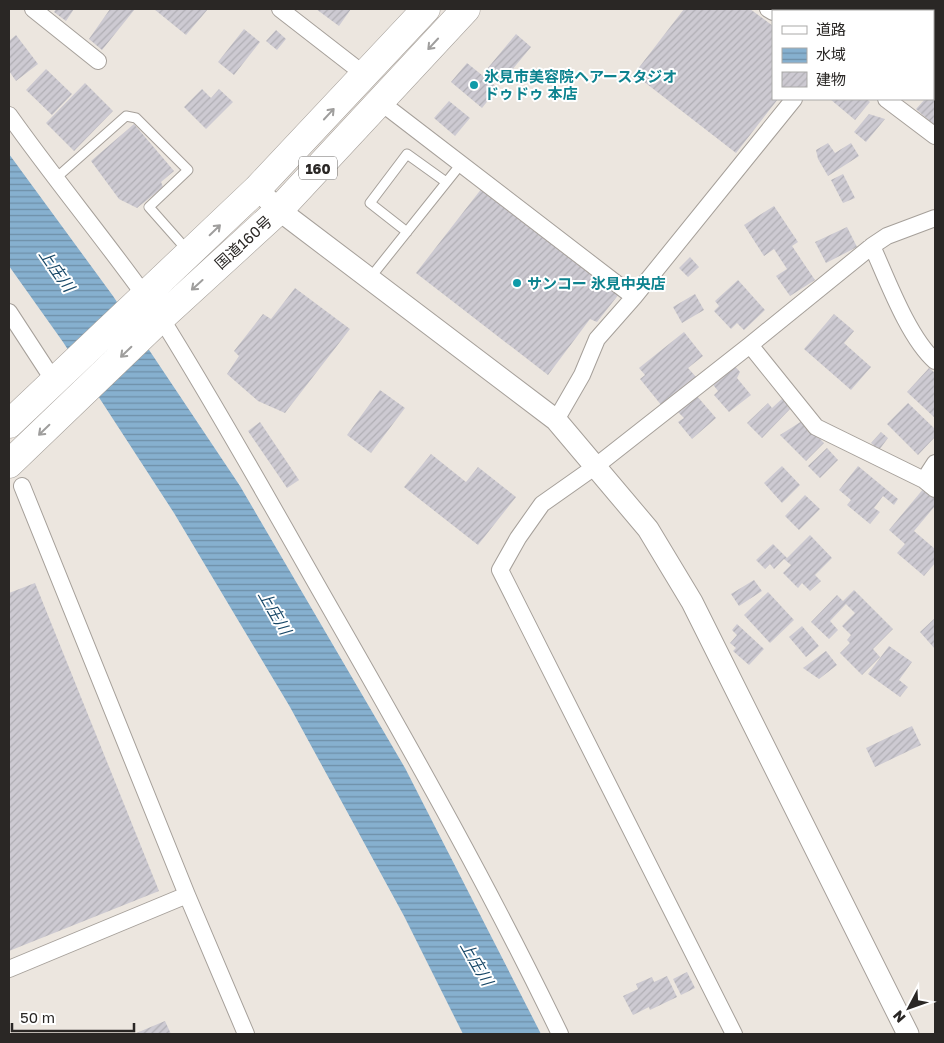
<svg xmlns="http://www.w3.org/2000/svg" width="944" height="1043" viewBox="0 0 944 1043" font-family="'Golos Text','Noto Sans JP',sans-serif">
  <style>
    .water { fill: url(#water-rules) }
    .building { fill: url(#building-hatch) }
    .lines { fill: none; stroke-linecap: round; stroke-linejoin: round }
    .service-casing { stroke: #a6a09a; stroke-width: 11 }
    .minor-casing { stroke: #a6a09a; stroke-width: 18 }
    .tertiary-casing { stroke: #a6a09a; stroke-width: 23 }
    .trunk-casing { stroke: #a6a09a; stroke-width: 29 }
    .service { stroke: #fff; stroke-width: 9 }
    .minor { stroke: #fff; stroke-width: 16 }
    .tertiary { stroke: #fff; stroke-width: 21 }
    .trunk { stroke: #fff; stroke-width: 28 }
    .oneway { stroke: #9f9e9d }
    .culture-dot { fill: #0f9aa8; stroke: #fff; stroke-width: 2 }
    .labels { text-anchor: middle; dominant-baseline: central; stroke-width: 4; stroke-linejoin: round; paint-order: stroke }
    .shield { fill: #fff; stroke: #6a6866; stroke-width: 1 }
    .shield-label { font-size: 14px; font-weight: bold; fill: #2a2725 }
    .culture-label { font-size: 15px; font-weight: bold; fill: #0d838f; stroke: #fff; text-anchor: start }
    .street-label { font-size: 15px; fill: #2a2725; stroke: #fff }
    .water-label { font-size: 16px; font-style: italic; fill: #184868; stroke: #fff }
  </style>
  <defs>
    <pattern id="water-rules" width="6" height="5" patternUnits="userSpaceOnUse" patternTransform="scale(1.25)"><rect width="6" height="5" fill="#86b0cf"/><path d="M0 2.5h6" fill="none" stroke="#6e8fa8"/></pattern>
    <pattern id="building-hatch" width="6" height="6" patternUnits="userSpaceOnUse" patternTransform="scale(1.25)"><rect width="6" height="6" fill="#cdcad2"/><path d="M-1 1l2-2M0 6l6-6M5 7l2-2" fill="none" stroke="#b0aeb4"/></pattern>
  </defs>
  <rect width="100%" height="100%" fill="#ece6df"/>
  <path class="water" d="M 9,154 L 113,296 L 240,486 L 405,768 L 541,1034 L 463,1034 L 404,916 L 290,707 L 174,513 L 63,342 L 9,266 Z"/>
  <path class="building" d="M 56,9 L 74,9 L 66,21 L 54,12 Z
    M 110,9 L 135,9 L 102,50 L 89,39 Z
    M 154,9 L 208,9 L 186,35 Z
    M 316,9 L 351,9 L 339,26 Z
    M 684,9 L 750,9 L 773,26 L 773,99 L 778,99 L 736,153 L 634,74 Z
    M 244,29 L 260,42 L 234,75 L 218,62 Z
    M 276,30 L 286,39 L 277,50 L 266,41 Z
    M 516,34 L 531,47 L 502,82 L 487,69 Z
    M 16,35 L 38,64 L 16,81 L 9,71 L 9,41 Z
    M 467,63 L 498,88 L 482,108 L 451,82 Z
    M 46,69 L 72,94 L 52,115 L 26,90 Z
    M 85,83 L 113,111 L 74,151 L 46,123 Z
    M 935,87 L 935,126 L 916,109 L 925,99 L 933,99 L 933,90 Z
    M 202,89 L 211,98 L 219,89 L 233,102 L 206,129 L 184,107 Z
    M 830,99 L 867,99 L 870,102 L 855,120 Z
    M 449,101 L 470,118 L 455,136 L 434,118 Z
    M 869,114 L 885,119 L 866,142 L 854,132 Z
    M 134,124 L 174,171 L 161,182 L 163,187 L 137,208 L 119,199 L 91,161 Z
    M 828,143 L 835,153 L 851,143 L 859,156 L 828,176 L 818,159 L 816,150 Z
    M 843,174 L 855,198 L 843,203 L 831,180 Z
    M 482,188 L 619,294 L 597,322 L 590,319 L 548,375 L 416,273 Z
    M 774,206 L 798,242 L 792,246 L 815,280 L 790,296 L 776,276 L 787,269 L 774,249 L 764,256 L 744,225 Z
    M 847,227 L 857,247 L 826,263 L 815,242 Z
    M 690,257 L 699,267 L 688,277 L 679,268 Z
    M 738,280 L 765,310 L 744,330 L 737,323 L 731,329 L 714,311 L 719,306 L 715,301 Z
    M 295,288 L 350,329 L 285,413 L 258,401 L 227,374 L 239,356 L 234,351 L 263,314 L 271,319 Z
    M 695,294 L 704,310 L 682,323 L 673,307 Z
    M 834,314 L 854,331 L 844,343 L 871,367 L 851,390 L 804,349 Z
    M 684,332 L 703,356 L 688,368 L 697,378 L 662,406 L 640,379 L 645,375 L 639,368 Z
    M 732,363 L 740,372 L 737,378 L 751,395 L 729,412 L 714,395 L 718,391 L 711,382 Z
    M 929,368 L 935,373 L 935,418 L 907,392 Z
    M 380,390 L 405,408 L 371,453 L 347,435 Z
    M 696,395 L 716,418 L 692,439 L 678,422 L 684,418 L 677,411 Z
    M 784,397 L 793,406 L 762,438 L 747,423 L 768,403 L 772,408 Z
    M 908,403 L 935,429 L 935,437 L 918,455 L 887,424 Z
    M 802,421 L 824,443 L 806,461 L 780,435 Z
    M 260,422 L 299,480 L 287,488 L 248,431 Z
    M 881,432 L 888,438 L 879,450 L 871,443 Z
    M 827,448 L 838,460 L 820,478 L 808,466 Z
    M 431,454 L 466,482 L 478,467 L 516,497 L 478,545 L 404,487 Z
    M 782,466 L 800,485 L 782,503 L 764,483 Z
    M 858,466 L 898,499 L 894,505 L 883,496 L 874,508 L 880,512 L 870,524 L 847,505 L 851,500 L 839,490 Z
    M 924,488 L 935,498 L 935,506 L 914,531 L 935,549 L 935,563 L 924,576 L 897,553 L 905,544 L 889,530 Z
    M 805,495 L 820,509 L 799,530 L 785,516 Z
    M 810,535 L 832,558 L 815,575 L 821,581 L 810,591 L 802,583 L 798,588 L 783,573 L 791,565 L 784,559 L 774,569 L 770,564 L 765,569 L 756,560 L 773,544 L 787,558 Z
    M 754,580 L 762,591 L 739,606 L 731,594 Z
    M 35,583 L 159,891 L 9,951 L 9,593 Z
    M 854,590 L 893,629 L 873,649 L 880,657 L 862,675 L 840,653 L 850,643 L 847,640 L 851,635 L 842,626 L 855,613 L 846,604 L 830,621 L 838,630 L 829,639 L 811,622 L 837,595 L 843,601 Z
    M 768,592 L 794,620 L 770,643 L 744,615 Z
    M 935,618 L 935,649 L 920,632 Z
    M 737,624 L 764,649 L 749,665 L 733,651 L 736,648 L 730,643 L 737,635 L 732,630 Z
    M 802,626 L 819,646 L 806,657 L 789,637 Z
    M 889,646 L 912,662 L 899,680 L 908,687 L 900,697 L 868,674 Z
    M 826,651 L 837,665 L 819,679 L 803,668 Z
    M 912,726 L 921,745 L 875,767 L 866,748 Z
    M 687,972 L 695,988 L 681,995 L 673,979 Z
    M 667,976 L 677,997 L 650,1010 L 649,1007 L 633,1015 L 623,996 L 638,989 L 636,984 L 652,977 L 654,982 Z
    M 165,1021 L 171,1034 L 134,1034 Z"/>
  <g class="lines">
    <g class="service-casing">
      <path id="service" d="M 56,178 L 126,116 L 136,118 L 188,170 L 149,207 L 187,250
        M 407,232 L 370,203 L 407,154 L 446,182
        M 370,278 L 461,164"/>
    </g>
    <g class="minor-casing">
      <path id="minor" d="M 33,9 L 98,61
        M 280,9 L 365,75
        M 768,9 L 773,12
        M 863,11 L 864,9
        M 886,99 L 935,136
        M 379,101 L 634,297
        M 9,115 C 53,177 101,235 145,296
        M 872,246 C 887,279 908,337 935,361
        M 9,312 L 54,381
        M 161,318 C 223,417 279,519 337,620 C 415,756 492,893 560,1034
        M 750,345 L 816,427 L 924,480 L 935,489
        M 556,420 L 582,375 L 597,339 L 634,297 L 794,99
        M 924,480 L 935,463
        M 22,486 L 187,895 L 246,1034
        M 9,969 L 187,895
        M 734,1034 L 500,570 L 518,538 L 542,504 L 596,466 L 750,345 L 872,246 L 887,236 L 935,218"/>
    </g>
    <g class="tertiary-casing">
      <path id="tertiary" d="M 257,189 L 279,210 L 556,420 L 648,529 L 692,602 L 908,1034"/>
    </g>
    <g class="trunk-casing">
      <path id="trunk" d="M 9,424 L 257,189 L 426,9
        M 9,464 L 161,318 L 279,210 L 466,9"/>
    </g>
    <use href="#service" class="service"/>
    <use href="#minor" class="minor"/>
    <use href="#tertiary" class="tertiary"/>
    <use href="#trunk" class="trunk"/>
  </g>
  <defs><path id="oneway-shaft" d="M-6 0H5M1.5-3L5.5 0L1.5 3" fill="none" stroke-width="1.6" stroke-linecap="round" stroke-linejoin="round" transform="scale(1.25)"/></defs>
  <g class="oneway">
    <use href="#oneway-shaft" transform="translate(433 44) rotate(133)"/>
    <use href="#oneway-shaft" transform="translate(329 114) rotate(-47)"/>
    <use href="#oneway-shaft" transform="translate(215 230) rotate(-44)"/>
    <use href="#oneway-shaft" transform="translate(197 285) rotate(138)"/>
    <use href="#oneway-shaft" transform="translate(126 352) rotate(136)"/>
    <use href="#oneway-shaft" transform="translate(44 430) rotate(136)"/>
  </g>
  <g class="culture-dot">
    <circle cx="474" cy="85" r="5"/>
    <circle cx="517" cy="283" r="5"/>
  </g>
  <g class="labels">
    <rect class="shield" x="299" y="156.5" width="38" height="23" rx="4"/>
    <g class="shield-label">
      <text x="318" y="168">160</text>
    </g>
    <g class="culture-label">
      <text x="484" y="76">氷見市美容院ヘアースタジオ<tspan x="484" dy="17">ドゥドゥ 本店</tspan></text>
      <text x="527" y="283">サンコー 氷見中央店</text>
    </g>
    <g class="street-label">
      <text transform="translate(243 242) rotate(-42)">国道160号</text>
    </g>
    <g class="water-label">
      <text transform="translate(57 270) rotate(55)">上庄川</text>
      <text transform="translate(275 612) rotate(60)">上庄川</text>
      <text transform="translate(477 963) rotate(60)">上庄川</text>
    </g>
  </g>
  <rect width="944" height="1043" fill="none" stroke="#2a2725" stroke-width="20"/>
  <rect x="772" y="10" width="162" height="90" fill="#ffffff" stroke="#aaa9a8"/>
  <rect x="782" y="26" width="25" height="8" fill="#ffffff" stroke="#aaa9a8"/>
  <text x="816" y="35" font-size="15" fill="#2a2725">道路</text>
  <rect x="782" y="48" width="25" height="15" fill="url(#water-rules)" stroke="#aaa9a8"/>
  <text x="816" y="60" font-size="15" fill="#2a2725">水域</text>
  <rect x="782" y="72" width="25" height="15" fill="url(#building-hatch)" stroke="#aaa9a8"/>
  <text x="816" y="85" font-size="15" fill="#2a2725">建物</text>
  <g transform="translate(909 1008) rotate(229)" stroke="#ffffff" stroke-width="4" paint-order="stroke">
  <path d="M0-4L9 19L0 12L-9 19Z" fill="#2a2725"/>
  <text y="-8" font-size="14" font-weight="bold" text-anchor="middle" fill="#2a2725">N</text>
  </g>
  <path d="M12 1023v8h122v-8" fill="none" stroke="#2a2725" stroke-width="2.5"/>
  <text x="20" y="1023" font-size="15" fill="#2a2725" stroke="#ffffff" stroke-width="4" paint-order="stroke">50 m</text>
</svg>
